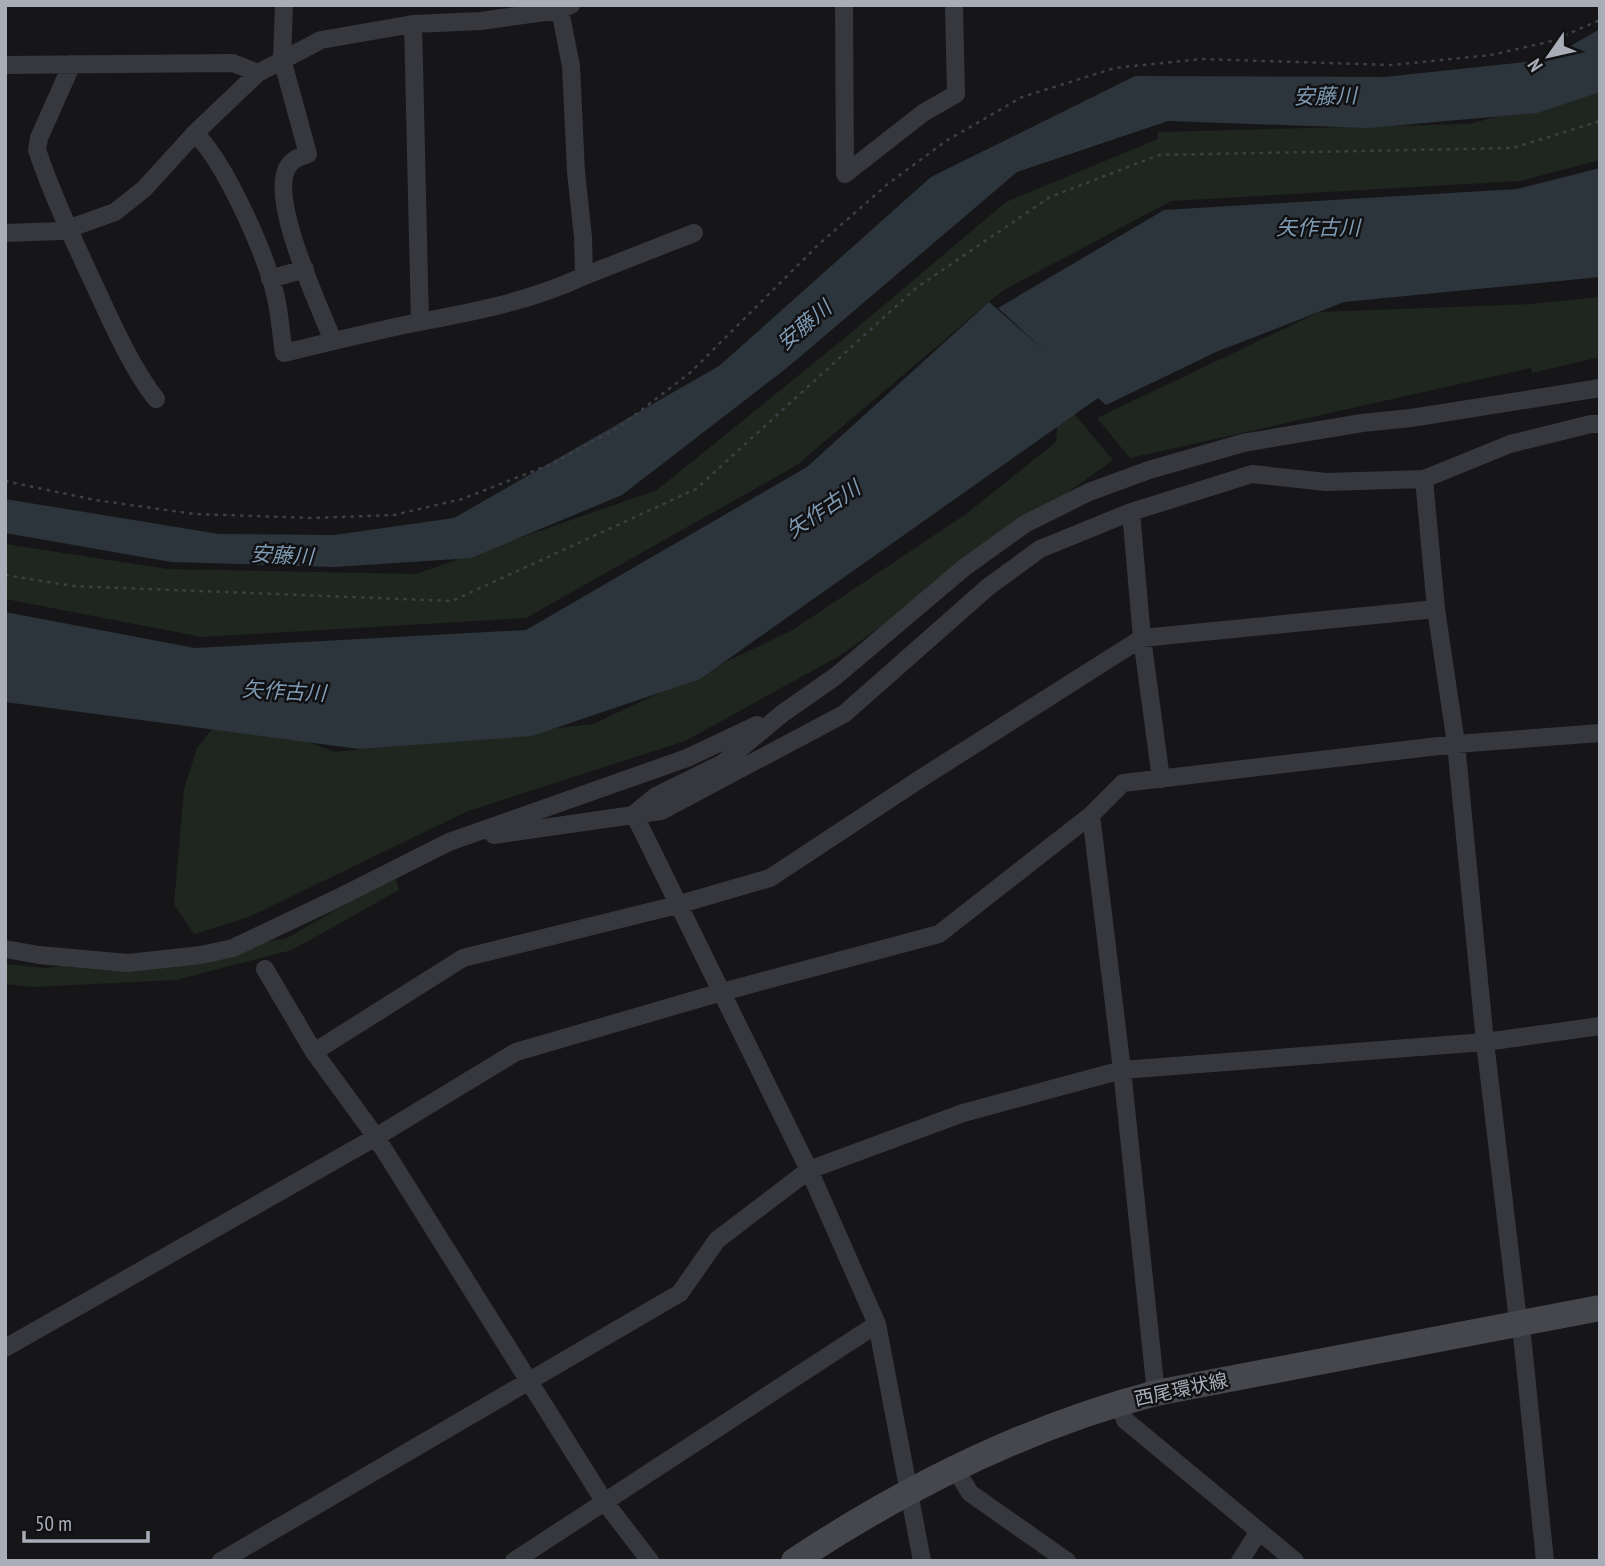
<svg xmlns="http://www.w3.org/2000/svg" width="1605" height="1566" viewBox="0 0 1605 1566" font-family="'PT Sans Narrow','Noto Sans JP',sans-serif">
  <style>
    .green { fill: #1e261f }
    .water { fill: #2c353c }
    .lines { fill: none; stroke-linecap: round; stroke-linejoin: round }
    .path { stroke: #3d3f44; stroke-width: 2.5; stroke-dasharray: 3.5 5; stroke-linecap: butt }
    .minor { stroke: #37383d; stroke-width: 18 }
    .secondary { stroke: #45474d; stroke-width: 26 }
    .labels { text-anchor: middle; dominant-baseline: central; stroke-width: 5; stroke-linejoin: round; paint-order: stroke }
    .street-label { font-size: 19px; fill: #a8adb8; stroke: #111113 }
    .water-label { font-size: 21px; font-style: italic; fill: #7f9bb3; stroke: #111113 }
  </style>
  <rect width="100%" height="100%" fill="#161618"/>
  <path class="green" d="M 1600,89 L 1600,160 L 1520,181 L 1171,201 L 1002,291 L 797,465 L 526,618 L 202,637 L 5,599 L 5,544 L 168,569 L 416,574 L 657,490 L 846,337 L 1006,202 L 1158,139 L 1158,132 L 1469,124 Z
    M 1600,297 L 1600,357 L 1532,373 L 1531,368 L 1130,458 L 1097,418 L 1319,312 L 1530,304 Z
    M 1060,397 L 1113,460 L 841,655 L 685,741 L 468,811 L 249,917 L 194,934 L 174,904 L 184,789 L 197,748 L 225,712 L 335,752 L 593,724 L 791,631 L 966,514 L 1056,442 Z
    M 395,876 L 399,890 L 292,950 L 176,980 L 33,987 L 5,984 L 5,964 L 45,968 L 285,939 Z"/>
  <path class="water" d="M 1600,29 L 1600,92 L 1537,113 L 1368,128 L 1168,121 L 1017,172 L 788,367 L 622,495 L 471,558 L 335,567 L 171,562 L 5,533 L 5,499 L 219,534 L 334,535 L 454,518 L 719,366 L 931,177 L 1135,76 L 1384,77 L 1546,60 Z
    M 1600,168 L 1600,277 L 1344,302 L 1216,352 L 1106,405 L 1098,398 L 700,679 L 532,736 L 359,749 L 5,702 L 5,612 L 195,648 L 526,630 L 807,467 L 989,302 L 1045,351 L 998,308 L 1164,210 L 1517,189 Z"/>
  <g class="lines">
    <path class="path" d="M 5,481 L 95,500 L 195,514 L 313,518 L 394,515 L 462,499 L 549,465 L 618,428 L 691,372 L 818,245 L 889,183 L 946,141 L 1022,97 L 1115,68 L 1201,59 L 1392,65 L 1491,55 L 1552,41 L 1600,20
      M 5,575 L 73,586 L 452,601 L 696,489 L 916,288 L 1050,197 L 1159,155 L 1513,148 L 1600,121"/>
    <path class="minor" d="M 284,5 L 282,59 L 308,154 C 301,156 293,159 289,165 C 266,195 320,307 333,341
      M 844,5 L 845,174 L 923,113 L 956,94 L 954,5
      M 413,24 L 420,322
      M 72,64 L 39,138 L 37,150 C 52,194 72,237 92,280 C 111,320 129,364 156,399
      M 5,65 L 233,63 L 258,73
      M 195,133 C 226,164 266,254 276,298 C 280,316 281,335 284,353 C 325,343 367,333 409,324 C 468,313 529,302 584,276 L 583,237 L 576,172 L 571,66 L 559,5
      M 5,233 L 62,231 L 115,212 L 144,189 L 195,133 L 258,73 L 321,40 L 413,24 L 481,21 L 559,10 L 571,5
      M 584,276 L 694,233
      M 270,279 L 305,269
      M 1424,479 L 1436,609 L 1456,744 L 1485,1042 L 1517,1312 L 1522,1335 L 1545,1561
      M 1161,779 L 1142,638 L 1131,512 L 1252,474 L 1326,482 L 1424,479 L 1510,444 L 1591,424 L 1600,424
      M 634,814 L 656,796 L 723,763 L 783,713 L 836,676 L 965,567 L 1025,524 L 1089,492 L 1149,470 L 1243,443 L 1362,423 L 1411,418 L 1600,388
      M 634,814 L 809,1170 L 877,1324 L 922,1561
      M 1091,815 L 1122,1070 L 1156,1393
      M 494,835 L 661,811 L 844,714 L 988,587 L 1040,549 L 1131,512
      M 5,949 L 39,955 L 128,963 L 201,955 L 233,948 L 336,899 L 449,842 L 687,758 L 757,725
      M 265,969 L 314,1052 L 376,1137 L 604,1501 L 650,1561
      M 314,1052 L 463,958 L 677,905 L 770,878 L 920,779 L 1142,638 L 1436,609
      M 5,1348 L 376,1137 L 516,1052 L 722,992 L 939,934 L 1091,815 L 1123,783 L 1456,744 L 1600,733
      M 1118,1403 L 1125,1420 L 1295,1561
      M 954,1467 L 970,1493 L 1067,1561
      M 221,1561 L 680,1293 L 717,1240 L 809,1170 L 963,1113 L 1122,1070 L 1485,1042 L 1600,1026
      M 514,1561 L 877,1324
      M 1240,1561 L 1259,1531"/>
    <path class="secondary" d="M 794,1561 C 906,1487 1026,1427 1156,1393 L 1600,1308"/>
  </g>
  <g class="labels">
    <g class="street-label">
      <text transform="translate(1181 1389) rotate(-12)">西尾環状線</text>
    </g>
    <g class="water-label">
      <text transform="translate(1325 96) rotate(-1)">安藤川</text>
      <text x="1318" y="227">矢作古川</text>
      <text transform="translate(804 325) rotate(-40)">安藤川</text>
      <text transform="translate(823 509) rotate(-34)">矢作古川</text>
      <text transform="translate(282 555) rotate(3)">安藤川</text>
      <text transform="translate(284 691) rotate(3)">矢作古川</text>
    </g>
  </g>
  <rect width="1605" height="1566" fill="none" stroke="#a8adb8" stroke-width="14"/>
  <g transform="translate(1549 56) rotate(236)" stroke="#111113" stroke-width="5" paint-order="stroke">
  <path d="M0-5L12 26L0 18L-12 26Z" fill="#a8adb8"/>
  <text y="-10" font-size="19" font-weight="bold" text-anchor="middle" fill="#a8adb8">N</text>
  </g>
  <path d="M24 1531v10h124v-10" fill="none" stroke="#a8adb8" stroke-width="3.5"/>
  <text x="35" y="1531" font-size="21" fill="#a8adb8" stroke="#111113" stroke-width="5" paint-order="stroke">50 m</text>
</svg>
